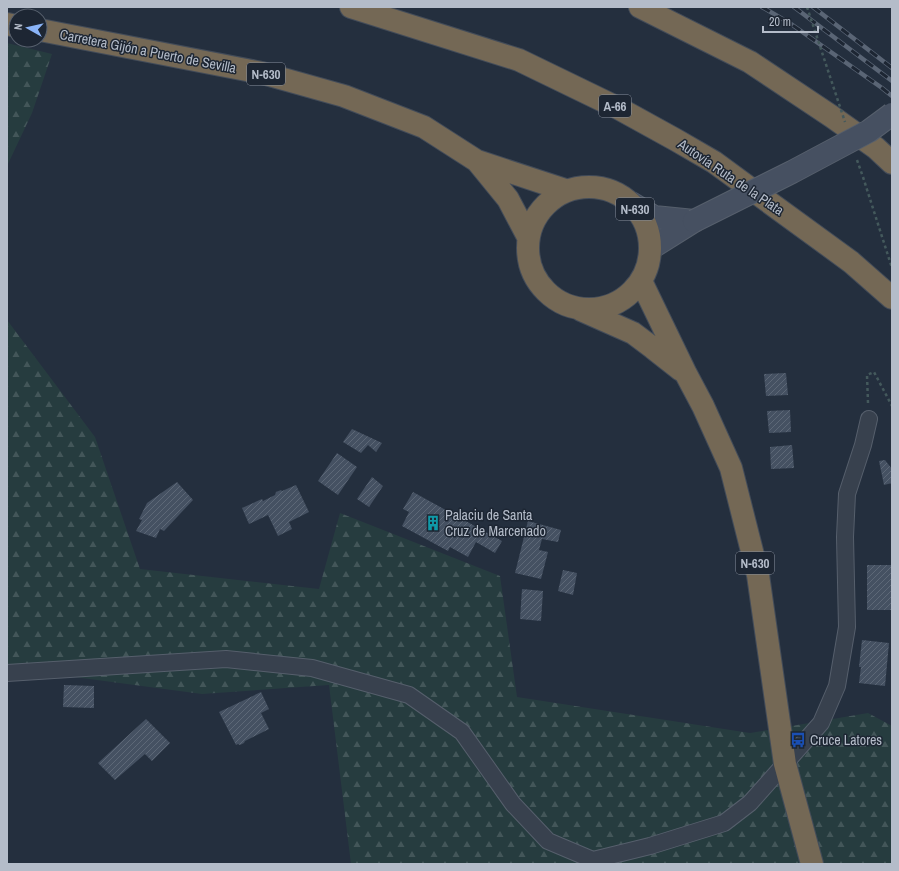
<svg xmlns="http://www.w3.org/2000/svg" width="899" height="871" viewBox="0 0 899 871" font-family="'Archivo Narrow',sans-serif">
  <style>
    .forest { fill: url(#forest-firs) }
    .building { fill: url(#building-hatch) }
    .lines { fill: none; stroke-linecap: round; stroke-linejoin: round }
    .street-casing { stroke: #565f6c; stroke-width: 18 }
    .secondary-casing { stroke: #565f6c; stroke-width: 24 }
    .highway-casing { stroke: #434c59; stroke-width: 24 }
    .path { stroke: #44595c; stroke-width: 2.5; stroke-dasharray: 3 3; stroke-linecap: butt }
    .street { stroke: #38414e; stroke-width: 16 }
    .secondary { stroke: #465061; stroke-width: 22 }
    .highway { stroke: #746855; stroke-width: 22 }
    .rail-casing { stroke: #5a6575; stroke-width: 4.5 }
    .rail { stroke: #1d2633; stroke-width: 3; stroke-dasharray: 9; stroke-linecap: butt }
    .secondary-bridge-casing { stroke: #565f6c; stroke-width: 24; stroke-linecap: butt }
    .path-bridge { stroke: #44595c; stroke-width: 2.5; stroke-dasharray: 3 3; stroke-linecap: butt }
    .secondary-bridge { stroke: #465061; stroke-width: 22 }
    .labels { text-anchor: middle; dominant-baseline: central; stroke-width: 3; stroke-linejoin: round; paint-order: stroke }
    .shield { fill: #1d2633; stroke: #878f9c; stroke-width: 1 }
    .shield-label { font-size: 13px; font-weight: bold; fill: #b4bcc9 }
    .street-label { font-size: 14px; fill: #b4bcc9; stroke: #1d2633 }
    .poi-label { font-size: 14px; fill: #b4bcc9; stroke: #1d2633; text-anchor: start }
  </style>
  <defs>
    <pattern id="forest-firs" width="22" height="20" patternUnits="userSpaceOnUse"><rect width="22" height="20" fill="#263c3f"/><path d="M5 1l3.5 6h-7zM16 11l3.5 6h-7z" fill="#435659"/></pattern>
    <pattern id="building-hatch" width="6" height="6" patternUnits="userSpaceOnUse"><rect width="6" height="6" fill="#455162"/><path d="M-1 1l2-2M0 6l6-6M5 7l2-2" fill="none" stroke="#5d6877"/></pattern>
  </defs>
  <rect width="100%" height="100%" fill="#242f3e"/>
  <path class="forest" d="M 7,43 L 52,54 L 32,113 L 7,166 Z
    M 7,320 L 95,437 L 140,569 L 319,589 L 340,513 L 500,576 L 517,697 L 750,733 L 868,713 L 892,726 L 892,864 L 351,864 L 329,685 L 202,694 L 7,668 Z"/>
  <path class="building" d="M 786,373 L 788,395 L 766,396 L 764,374 Z
    M 790,410 L 791,432 L 769,433 L 767,411 Z
    M 352,429 L 382,443 L 376,452 L 368,445 L 361,453 L 343,442 Z
    M 792,445 L 794,468 L 771,469 L 770,447 Z
    M 337,453 L 357,467 L 338,495 L 318,481 Z
    M 885,460 L 892,469 L 892,483 L 884,485 L 879,461 Z
    M 372,477 L 383,486 L 369,507 L 357,499 Z
    M 177,482 L 193,500 L 164,531 L 160,529 L 156,538 L 136,531 L 142,520 L 139,519 L 147,503 Z
    M 296,485 L 309,512 L 289,522 L 292,529 L 278,536 L 268,515 L 249,524 L 242,508 L 262,499 L 263,501 L 275,495 L 276,492 L 281,490 L 282,491 Z
    M 413,492 L 502,541 L 495,553 L 476,542 L 468,557 L 450,547 L 448,551 L 402,526 L 409,512 L 403,509 Z
    M 528,521 L 561,530 L 558,542 L 542,539 L 539,550 L 548,552 L 541,579 L 515,573 Z
    M 867,565 L 892,565 L 892,610 L 867,610 Z
    M 563,570 L 577,573 L 573,595 L 558,591 Z
    M 522,589 L 543,591 L 541,621 L 520,619 Z
    M 862,640 L 889,643 L 885,686 L 859,683 L 861,667 L 859,667 Z
    M 64,685 L 94,686 L 94,708 L 63,707 Z
    M 261,692 L 269,709 L 261,713 L 269,729 L 245,741 L 244,743 L 240,745 L 238,744 L 236,745 L 219,712 Z
    M 146,719 L 170,743 L 152,761 L 145,754 L 115,780 L 98,763 Z"/>
  <g class="lines">
    <g class="street-casing">
      <path id="street" d="M 7,673 L 226,659 L 312,668 L 409,695 L 462,732 L 513,804 L 548,841 L 593,860 L 650,846 L 724,823 L 750,803 L 821,723 L 837,686 L 847,627 L 845,537 L 847,494 L 863,445 L 869,419"/>
    </g>
    <g class="secondary-casing">
      <path id="secondary" d="M 631,203 L 654,217 L 694,221
        M 651,248 L 694,221"/>
    </g>
    <g class="highway-casing">
      <path id="highway" d="M 351,7 L 519,60 L 618,108 L 676,140 L 714,162 L 851,262 L 892,298
        M 640,7 L 750,62 L 831,116 L 876,148 L 892,163
        M 7,24 L 16,26
        M 40,30 L 262,73 L 344,96 L 424,127 L 477,161 L 565,190
        M 477,161 L 508,199 L 528,237
        M528 248a61 61 0 1 1 122 0a61 61 0 1 1-122 0Z
        M 641,281 L 686,374 L 703,406 L 731,468 L 758,575 L 785,764 L 812,864
        M 581,310 L 633,333 L 653,348 L 681,370"/>
    </g>
    <path class="path" d="M 863,177 L 892,268
      M 868,403 L 867,375 L 874,372 L 892,406"/>
    <use href="#street" class="street"/>
    <use href="#secondary" class="secondary"/>
    <use href="#highway" class="highway"/>
    <g class="rail-casing">
      <path id="rail" d="M 762,7 L 791,24 L 882,88 L 892,96
        M 794,7 L 892,81
        M 813,7 L 892,68"/>
    </g>
    <use href="#rail" class="rail"/>
    <g class="secondary-bridge-casing">
      <path id="secondary-bridge" d="M 694,221 L 792,172 L 869,131 L 892,114"/>
    </g>
    <path class="path-bridge" d="M 807,7 L 845,122
      M 857,160 L 863,177"/>
    <use href="#secondary-bridge" class="secondary-bridge"/>
  </g>
  <defs>
    <g id="building-bare" transform="scale(1.2)"><path d="M-4-6H4V6H1V3H-1V6H-4ZM-2.5-4.3h1.7v1.8h-1.7ZM.8-4.3h1.7v1.8H.8ZM-2.5-1h1.7V.8h-1.7ZM.8-1h1.7V.8H.8Z" fill="#0f9aa8" stroke="#1d2633" stroke-width="2.5" paint-order="stroke"/></g>
    <g id="bus-bare" transform="scale(1.2)"><path d="M-5-6H5V4H4V6H2V4H-2V6H-4V4H-5ZM-3.5-4V0h7V-4ZM-3.5 1.2v1.5H-2V1.2ZM2 1.2v1.5H3.5V1.2Z" fill="#1a4fb4" stroke="#1d2633" stroke-width="2.5" paint-order="stroke"/></g>
  </defs>
  <g fill-rule="evenodd">
    <use href="#building-bare" x="433" y="523"/>
    <use href="#bus-bare" x="798" y="740"/>
  </g>
  <g class="labels">
    <g class="shield">
      <rect x="247" y="63" width="38" height="22" rx="3"/>
      <rect x="599" y="95" width="32" height="22" rx="3"/>
      <rect x="616" y="198" width="38" height="22" rx="3"/>
      <rect x="736" y="552" width="38" height="22" rx="3"/>
    </g>
    <g class="shield-label">
      <text x="266" y="74">N-630</text>
      <text x="615" y="106">A-66</text>
      <text x="635" y="209">N-630</text>
      <text x="755" y="563">N-630</text>
    </g>
    <g class="street-label">
      <text transform="translate(148 51) rotate(11)">Carretera Gijón a Puerto de Sevilla</text>
      <text transform="translate(731 177) rotate(34)">Autovía Ruta de la Plata</text>
    </g>
    <g class="poi-label">
      <text x="445" y="515">Palaciu de Santa<tspan x="445" dy="16">Cruz de Marcenado</tspan></text>
      <text x="810" y="740">Cruce Latores</text>
    </g>
  </g>
  <rect width="899" height="871" fill="none" stroke="#b4bcc9" stroke-width="16"/>
  <g transform="translate(28 28) rotate(278)"><circle r="19" fill="#1d2633" stroke="#59626f"/>
  <path d="M0-3L7 15L0 10L-7 15Z" fill="#8ab4f8"/>
  <text y="-6" font-size="11" font-weight="bold" text-anchor="middle" fill="#b4bcc9">N</text>
  </g>
  <path d="M763 26v6h55v-6" fill="none" stroke="#b4bcc9" stroke-width="2"/>
  <text x="769" y="26" font-size="12" fill="#b4bcc9" stroke="#1d2633" stroke-width="3" paint-order="stroke">20 m</text>
</svg>
